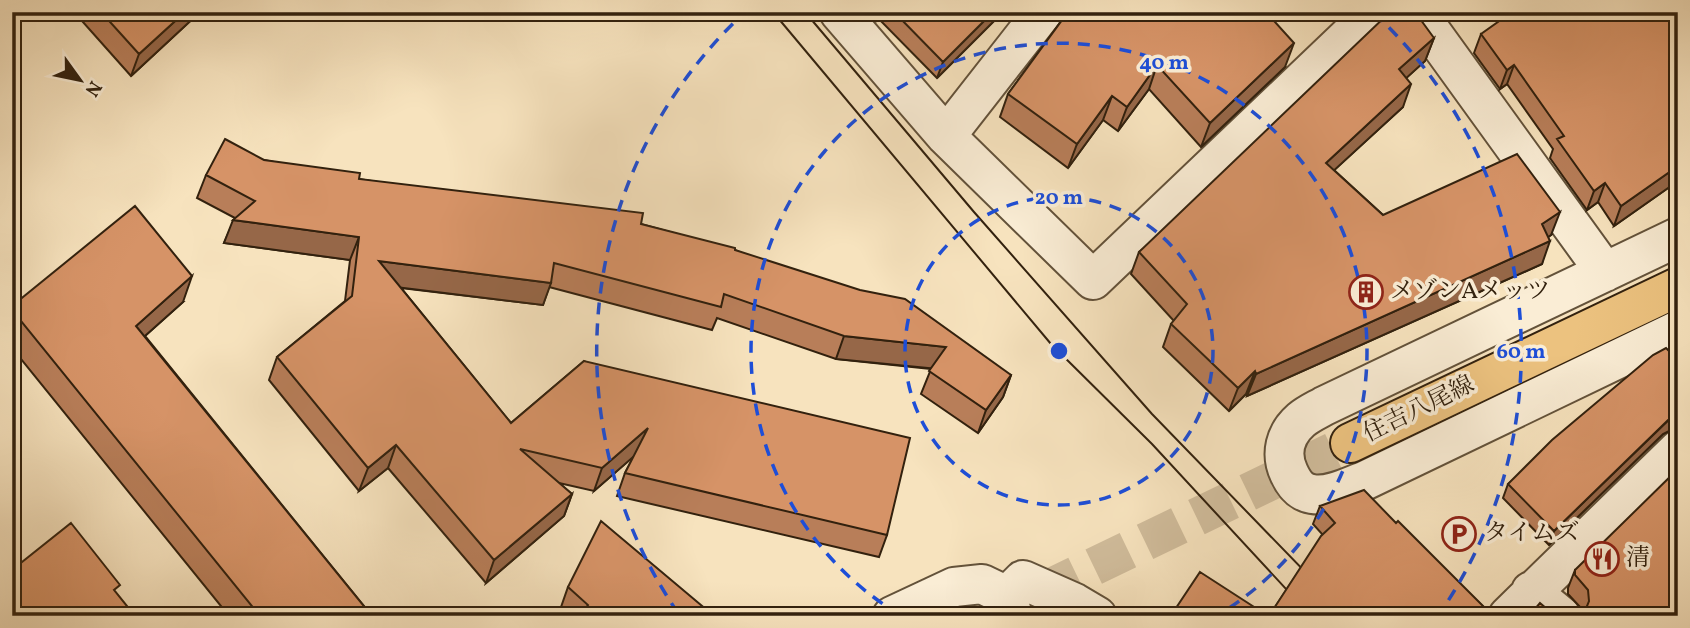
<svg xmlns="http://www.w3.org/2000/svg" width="1690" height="628" viewBox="0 0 1690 628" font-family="Vollkorn,'Noto Serif JP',serif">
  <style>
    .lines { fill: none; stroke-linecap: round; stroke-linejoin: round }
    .primary-tunnel { stroke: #d0bc9b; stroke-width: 38; stroke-dasharray: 38 19; stroke-linecap: butt }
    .minor-casing { stroke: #63523a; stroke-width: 42 }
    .primary-casing { stroke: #32210e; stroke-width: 42 }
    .minor { stroke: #faedd5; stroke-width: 38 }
    .primary { stroke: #ecc27f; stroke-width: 38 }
    .tram { stroke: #32210e; stroke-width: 2 }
    .wall { fill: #b87e59; stroke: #32210e; stroke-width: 2 }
    .shaded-wall { fill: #966748; stroke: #32210e; stroke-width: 2 }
    .building { fill: #d69367; stroke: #32210e; stroke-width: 2 }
    .ring { fill: none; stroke: #1d4ed8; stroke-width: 3.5; stroke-dasharray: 12 9 }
    .labels { text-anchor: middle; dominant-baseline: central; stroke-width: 7; stroke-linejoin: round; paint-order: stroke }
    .poi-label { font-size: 24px; fill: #32210e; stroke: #faedd5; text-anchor: start }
    .street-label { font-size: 24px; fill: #32210e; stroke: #faedd5 }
    .centre { fill: #1d4ed8; stroke: #faedd5; stroke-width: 3.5 }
    .ring-label { font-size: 21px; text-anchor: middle; font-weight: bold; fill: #1d4ed8; stroke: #faedd5; stroke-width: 7; stroke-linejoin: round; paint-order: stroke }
  </style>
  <rect width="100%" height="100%" fill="#f7e3be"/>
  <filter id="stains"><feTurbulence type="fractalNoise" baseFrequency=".00286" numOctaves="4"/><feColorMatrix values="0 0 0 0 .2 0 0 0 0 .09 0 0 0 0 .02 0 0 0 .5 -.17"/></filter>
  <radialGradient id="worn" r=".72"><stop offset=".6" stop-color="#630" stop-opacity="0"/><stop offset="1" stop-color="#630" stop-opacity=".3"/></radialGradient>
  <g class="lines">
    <path class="primary-tunnel" d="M 991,616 L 1350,443"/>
    <g class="minor-casing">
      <path id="minor" d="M 839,12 L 946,136 L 1093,280 L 1374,12
        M 1417,12 L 1605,272
        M 946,136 L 1043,12
        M 1678,237 L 1324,406 C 1317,410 1308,414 1301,420 C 1285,434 1280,454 1289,473 C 1294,484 1300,492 1312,494 C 1329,497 1348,487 1364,481 L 1678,330
        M 1531,591 L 1561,616
        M 1007,596 L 1023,580 L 1075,603 L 1097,616
        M 892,616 L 954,587 L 982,584 L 1007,596 L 1013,616
        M 1508,616 L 1678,450"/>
    </g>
    <g class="primary-casing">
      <path id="primary" d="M 1350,443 L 1678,287"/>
    </g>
    <use href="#minor" class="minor"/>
    <use href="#primary" class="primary"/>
    <path class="tram" d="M 773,12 L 1051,344 L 1152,444 L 1311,616
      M 805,12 L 974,212 L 1152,414 L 1314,581"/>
  </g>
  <path class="wall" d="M 74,12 L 200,12 L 131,76 Z
    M 869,12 L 1003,12 L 937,78 L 878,18 L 876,21 Z
    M 1068,12 L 1285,67 L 1201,147 L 1149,89 L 1118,131 L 1103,120 L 1068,168 L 1000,117 L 1008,94 Z
    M 1481,34 L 1678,181 L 1614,226 L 1598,202 L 1587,210 L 1550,158 L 1553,149 L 1507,84 L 1500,89 L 1474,53 Z
    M 1434,38 L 1425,61 L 1406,78 L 1403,107 L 1334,170 L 1383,215 L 1551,235 L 1548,237 L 1542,264 L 1247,396 L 1246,394 L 1229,411 L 1163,347 L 1171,324 L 1174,321 L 1131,274 L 1139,252 Z
    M 264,160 L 359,179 L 641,224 L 735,250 L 1011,375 L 1003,397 L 978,433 L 921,394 L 931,369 L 836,359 L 717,318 L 712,330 L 549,287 L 543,305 L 401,288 L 511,423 L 584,361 L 887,535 L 879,557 L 617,496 L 625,473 L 634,456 L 594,491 L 559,483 L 572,494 L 564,516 L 486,583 L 388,468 L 359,491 L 269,380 L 277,357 L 345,301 L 350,260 L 224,243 L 235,218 L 197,198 L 206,175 Z
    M 183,302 L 145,336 L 372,616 L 229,616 L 12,348 L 12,306 Z
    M 1678,345 L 1678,429 L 1673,429 L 1663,434 L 1549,545 L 1503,498 L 1508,484 L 1668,350 Z
    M 1320,506 L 1396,523 L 1493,616 L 1269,616 L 1323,535 L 1313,524 Z
    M 1575,570 L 1678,616 L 1582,613 L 1581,608 L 1568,594 L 1568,588 Z
    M 568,587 L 714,616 L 566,616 L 560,610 Z
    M 1174,611 L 1268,616 L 1172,616 Z"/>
  <path class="shaded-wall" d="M 185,12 L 200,12 L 131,76 L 139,54 Z
    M 993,12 L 1003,12 L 937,78 L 943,62 Z
    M 1434,38 L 1425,61 L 1391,92 L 1399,69 Z
    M 1294,43 L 1285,67 L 1201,147 L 1210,123 Z
    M 1157,65 L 1149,89 L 1118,131 L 1127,107 Z
    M 1514,65 L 1507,84 L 1500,89 L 1507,70 Z
    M 1411,84 L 1403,107 L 1317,186 L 1326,163 Z
    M 1112,96 L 1103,120 L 1068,168 L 1077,144 Z
    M 1678,166 L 1678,181 L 1614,226 L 1621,206 Z
    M 1605,183 L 1598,202 L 1587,210 L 1594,191 Z
    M 1560,212 L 1551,235 L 1534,247 L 1542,224 Z
    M 233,220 L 359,237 L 350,260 L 224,243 Z
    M 1550,241 L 1542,264 L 1247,396 L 1256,374 Z
    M 379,261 L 551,283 L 543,305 L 371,284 Z
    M 192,276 L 183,302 L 127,352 L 136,326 Z
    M 844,336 L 946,347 L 938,369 L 836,359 Z
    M 1255,371 L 1246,394 L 1229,411 L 1238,388 Z
    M 1011,375 L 1003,397 L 978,433 L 986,410 Z
    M 1678,411 L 1678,429 L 1673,429 L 1663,434 L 1549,545 L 1554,531 Z
    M 648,428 L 640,451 L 594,491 L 602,468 Z
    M 396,445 L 388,468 L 359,491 L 368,468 Z
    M 572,494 L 564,516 L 486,583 L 494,560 Z"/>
  <path class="building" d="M 101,12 L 185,12 L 139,54 Z
    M 894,12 L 993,12 L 943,62 Z
    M 1068,12 L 1266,12 L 1294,43 L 1210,123 L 1157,65 L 1127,107 L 1112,96 L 1077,144 L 1008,94 Z
    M 1390,12 L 1415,12 L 1434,38 L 1399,69 L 1411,84 L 1326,163 L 1383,215 L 1517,154 L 1560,212 L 1542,224 L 1550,241 L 1256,374 L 1255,371 L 1238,388 L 1171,324 L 1187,304 L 1139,252 Z
    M 1512,12 L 1678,12 L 1678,166 L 1621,206 L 1605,183 L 1594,191 L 1557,139 L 1564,136 L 1514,65 L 1507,70 L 1481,34 Z
    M 225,139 L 264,160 L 360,173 L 359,179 L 643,213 L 641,224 L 735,248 L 735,250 L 860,290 L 905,299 L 1011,375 L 986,410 L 929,371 L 946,347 L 844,336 L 724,294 L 721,307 L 554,263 L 551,283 L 379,261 L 511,423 L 584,361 L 910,438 L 887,535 L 625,473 L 648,428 L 602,468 L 520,449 L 572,494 L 494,560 L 396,445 L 368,468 L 277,357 L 352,296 L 359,237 L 233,220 L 255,201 L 206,175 Z
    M 135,206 L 192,276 L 136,326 L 372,616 L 260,616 L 12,310 L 12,306 Z
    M 1678,345 L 1678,415 L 1668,420 L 1554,531 L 1508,484 L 1552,440 L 1653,355 L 1666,348 L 1668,350 Z
    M 1678,469 L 1678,616 L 1578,616 L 1585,611 L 1589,601 L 1588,590 L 1575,575 L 1575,570 Z
    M 1364,490 L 1396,523 L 1398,521 L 1493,616 L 1420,616 L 1417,613 L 1415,616 L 1269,616 L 1321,536 L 1335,523 L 1320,506 Z
    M 601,521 L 714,616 L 591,616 L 584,610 L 588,605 L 568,587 Z
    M 71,523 L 120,585 L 114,590 L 135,616 L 12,616 L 12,570 Z
    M 1200,572 L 1268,616 L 1181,616 L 1174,611 Z
    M 1540,603 L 1554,615 L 1556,616 L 1529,616 Z"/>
  <g class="ring">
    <circle cx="1059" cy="351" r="154"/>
    <path d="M900 615A308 308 0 1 1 1218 615"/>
    <path d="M678 613A462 462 0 0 1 744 13M1374 13A462 462 0 0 1 1440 613"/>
  </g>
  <defs>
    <g id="building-ring" transform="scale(1.75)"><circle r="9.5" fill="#faedd5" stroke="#8f2418" stroke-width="1.5"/><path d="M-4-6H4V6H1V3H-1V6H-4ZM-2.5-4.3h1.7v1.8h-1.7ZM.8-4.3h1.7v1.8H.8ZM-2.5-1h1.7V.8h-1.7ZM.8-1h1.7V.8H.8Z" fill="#8f2418"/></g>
    <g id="parking-ring" transform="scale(1.75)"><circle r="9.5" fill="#faedd5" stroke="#8f2418" stroke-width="1.5"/><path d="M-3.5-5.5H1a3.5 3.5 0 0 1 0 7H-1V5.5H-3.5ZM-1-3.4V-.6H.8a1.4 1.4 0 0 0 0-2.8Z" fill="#8f2418"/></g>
    <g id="restaurant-ring" transform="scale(1.75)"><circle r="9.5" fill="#faedd5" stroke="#8f2418" stroke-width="1.5"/><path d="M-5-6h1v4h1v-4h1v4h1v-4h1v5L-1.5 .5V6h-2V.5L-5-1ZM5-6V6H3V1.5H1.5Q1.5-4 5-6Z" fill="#8f2418"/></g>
  </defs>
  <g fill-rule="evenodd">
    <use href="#building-ring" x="1366" y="292"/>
    <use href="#parking-ring" x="1459" y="534"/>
    <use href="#restaurant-ring" x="1602" y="559"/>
  </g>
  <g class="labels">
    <g class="poi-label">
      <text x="1390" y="292">メゾンAメッツ</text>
      <text x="1484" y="534">タイムズ</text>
      <text x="1626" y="559">清</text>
    </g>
    <g class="street-label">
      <text transform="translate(1419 410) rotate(-26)">住吉八尾線</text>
    </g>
  </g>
  <circle cx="1059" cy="351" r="10" class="centre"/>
  <g class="ring-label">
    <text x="1164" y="69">40 m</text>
    <text x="1059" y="204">20 m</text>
    <text x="1521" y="358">60 m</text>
  </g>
  <rect width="1690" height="628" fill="none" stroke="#f7e3be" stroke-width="42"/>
  <rect x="14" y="14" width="1662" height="600" fill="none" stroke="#32210e" stroke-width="3.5"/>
  <rect x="21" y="21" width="1648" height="586" fill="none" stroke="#32210e" stroke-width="2"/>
  <g transform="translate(80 80) rotate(123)" stroke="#faedd5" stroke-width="5" paint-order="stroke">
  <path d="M0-5L12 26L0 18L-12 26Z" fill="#32210e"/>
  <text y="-10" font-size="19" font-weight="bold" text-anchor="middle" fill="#32210e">N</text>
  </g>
  <rect width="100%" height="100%" filter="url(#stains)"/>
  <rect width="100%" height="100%" fill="url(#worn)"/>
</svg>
